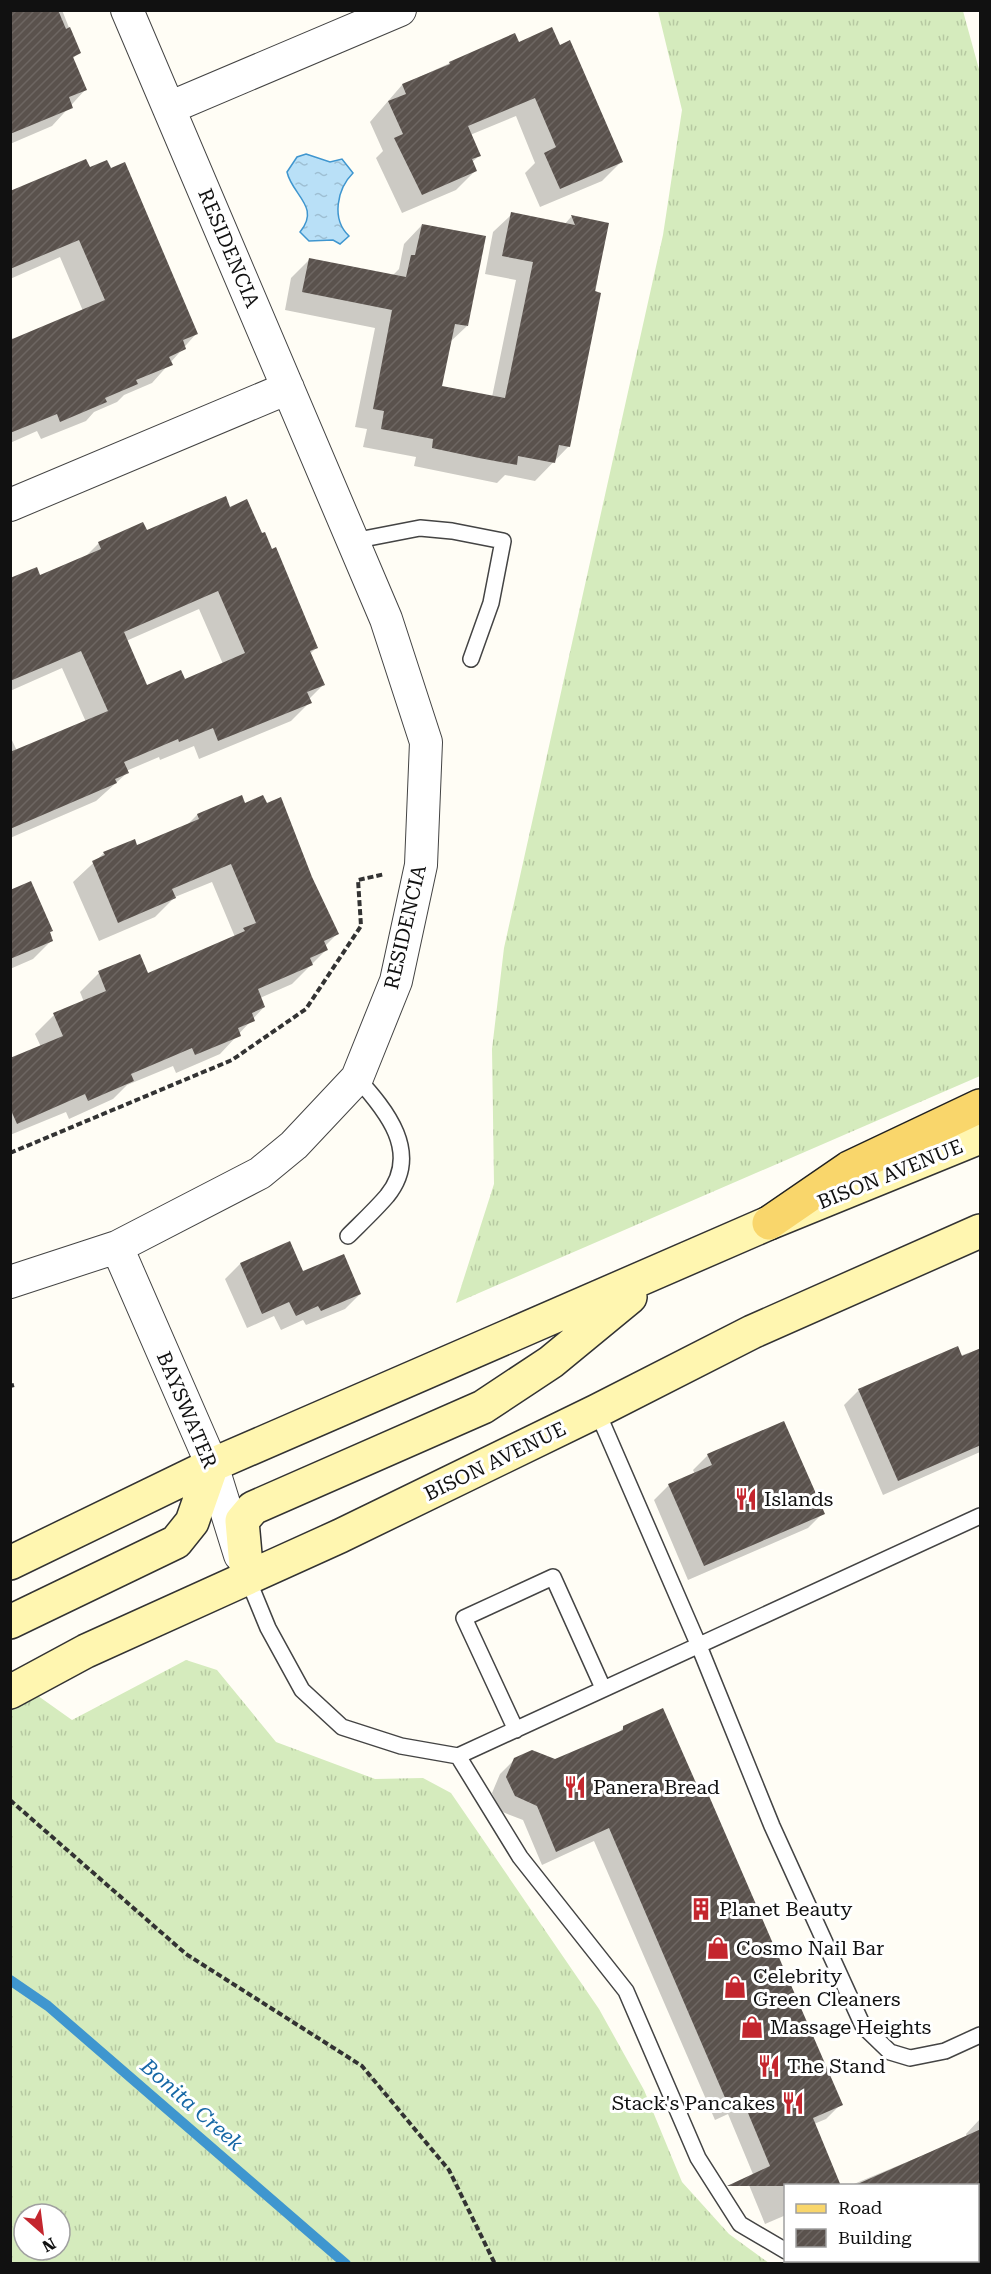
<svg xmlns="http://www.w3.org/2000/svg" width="991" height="2274" viewBox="0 0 991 2274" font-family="'Roboto Serif',serif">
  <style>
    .grass { fill: url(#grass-tufts); fill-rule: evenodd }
    .water { fill: url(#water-ripples); stroke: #3f96cf; stroke-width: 1.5 }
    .shadow { fill: #0003; fill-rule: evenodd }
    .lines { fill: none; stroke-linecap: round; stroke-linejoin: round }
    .stream { stroke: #3f96cf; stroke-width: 10 }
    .building { fill: url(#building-hatch); fill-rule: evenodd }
    .lane-casing { stroke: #444; stroke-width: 18 }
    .street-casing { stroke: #444; stroke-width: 34 }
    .secondary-casing { stroke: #333; stroke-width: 36 }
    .primary-casing { stroke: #222; stroke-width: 36 }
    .path { stroke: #333; stroke-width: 4; stroke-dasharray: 6 3; stroke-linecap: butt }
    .lane { stroke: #fff; stroke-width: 15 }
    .street { stroke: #fff; stroke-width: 32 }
    .secondary { stroke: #fff6b0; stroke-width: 33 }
    .primary { stroke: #f9d66b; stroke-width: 33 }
    .labels { text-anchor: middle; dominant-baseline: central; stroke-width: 6; stroke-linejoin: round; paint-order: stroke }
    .street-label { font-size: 20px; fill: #111; stroke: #fff }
    .poi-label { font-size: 20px; fill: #111; stroke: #fff; text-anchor: start }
    .water-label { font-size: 21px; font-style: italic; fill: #1768a6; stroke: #fff }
  </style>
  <defs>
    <pattern id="grass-tufts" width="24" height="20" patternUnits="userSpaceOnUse" patternTransform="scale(1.5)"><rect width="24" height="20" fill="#d5ebbd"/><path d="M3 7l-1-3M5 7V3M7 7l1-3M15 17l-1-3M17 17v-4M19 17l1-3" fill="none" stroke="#b6c8a1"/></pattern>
    <pattern id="water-ripples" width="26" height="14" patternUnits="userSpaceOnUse" patternTransform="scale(1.5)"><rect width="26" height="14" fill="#b9e0f7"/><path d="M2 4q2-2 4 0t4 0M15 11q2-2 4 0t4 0" fill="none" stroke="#9ebfd3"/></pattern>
    <pattern id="building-hatch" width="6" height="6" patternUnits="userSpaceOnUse" patternTransform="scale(1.5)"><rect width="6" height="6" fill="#5a524d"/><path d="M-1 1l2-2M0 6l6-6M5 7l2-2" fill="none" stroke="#6d6662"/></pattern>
  </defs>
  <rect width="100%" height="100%" fill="#fffdf5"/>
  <path class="grass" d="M 658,11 L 963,11 L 980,73 L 980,1076 L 456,1303 L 494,1184 L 492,1049 L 504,948 L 663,235 L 682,110 Z
    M 186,1660 L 217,1670 L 276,1742 L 375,1779 L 423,1778 L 451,1793 L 599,2009 L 644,2090 L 682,2182 L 729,2234 L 769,2263 L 11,2263 L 10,1676 L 72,1720 ZM 24,2214 L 60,2214 L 60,2250 L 24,2250 Z"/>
  <path class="water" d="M 306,154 L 330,162 L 342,159 L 353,173 C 337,189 331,219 349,236 L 340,244 L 333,240 L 309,241 L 300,232 C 321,207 292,195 287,172 L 297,157 Z"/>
  <path class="shadow" d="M 10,10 L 62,10 L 79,53 L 72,59 L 85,90 L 52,126 L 10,144 Z
    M 518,44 L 621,162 L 602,181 L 540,207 L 525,173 L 535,163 L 516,116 L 470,135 L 479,156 L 472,162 L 475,171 L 456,190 L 402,213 L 376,158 L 383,151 L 370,122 L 402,85 L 450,63 Z
    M 86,161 L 196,334 L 152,383 L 124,395 L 117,402 L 94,412 L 86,421 L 41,439 L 37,431 L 10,443 L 10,336 L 14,340 L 83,311 L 60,257 L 10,279 L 10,194 Z
    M 512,214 L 564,225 L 571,217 L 607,224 L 569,446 L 535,481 L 505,475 L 497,483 L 414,466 L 416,457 L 363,447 L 367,429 L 355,427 L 375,328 L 285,310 L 291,278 L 309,260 L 393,275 L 399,269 L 404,244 L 422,225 L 467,326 L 450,342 L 441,387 L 492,397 L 516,280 L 485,274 L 493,232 Z
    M 230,509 L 317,647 L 310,654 L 323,685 L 309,699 L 310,702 L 291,721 L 199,759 L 194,746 L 160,760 L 159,757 L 126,771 L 127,773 L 96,801 L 10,838 L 10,736 L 17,751 L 86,722 L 62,668 L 10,691 L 10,580 L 39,577 L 85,557 L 99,543 ZM 199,609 L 223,664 L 184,681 L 146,687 L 126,641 Z
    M 244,805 L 311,878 L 337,934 L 325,946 L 326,950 L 292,984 L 260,998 L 264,1007 L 220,1054 L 176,1073 L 173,1066 L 127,1085 L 113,1099 L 69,1119 L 66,1112 L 10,1135 L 10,1060 L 41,1047 L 35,1034 L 54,1015 L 84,1002 L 80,992 L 99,973 L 147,975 L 235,937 L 212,882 L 175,897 L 155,917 L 99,941 L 73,882 L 104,853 L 137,847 L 186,826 L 197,815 Z
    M 10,891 L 51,931 L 49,933 L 52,940 L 33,959 L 10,969 Z
    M 289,1243 L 302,1273 L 360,1294 L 345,1309 L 306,1325 L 303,1320 L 281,1330 L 274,1316 L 247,1328 L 225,1279 L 240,1264 Z
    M 980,1349 L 980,1452 L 883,1495 L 844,1405 L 859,1390 Z
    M 708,1455 L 823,1513 L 808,1528 L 688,1580 L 654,1500 L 669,1485 L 695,1474 L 693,1470 Z
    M 623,1728 L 841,2104 L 826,2119 L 814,2124 L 786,2186 L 786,2215 L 765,2224 L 749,2185 L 755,2179 L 728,2114 L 715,2120 L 594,1841 L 542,1865 L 523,1820 L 500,1811 L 492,1793 L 500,1774 L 515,1759 L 555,1760 L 617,1734 Z
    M 980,2119 L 980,2264 L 891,2264 L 890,2260 L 978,2260 L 978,2186 L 849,2186 L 967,2137 L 966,2134 Z
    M 857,2260 L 881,2260 L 874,2264 L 858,2264 Z"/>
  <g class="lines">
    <path class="stream" d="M 10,1980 L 48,2006 L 346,2264"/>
  </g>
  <path class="building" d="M 10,10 L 58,10 L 66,29 L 70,27 L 81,53 L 73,57 L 87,90 L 69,97 L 73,108 L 10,134 Z
    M 552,27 L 560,45 L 570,40 L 623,162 L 560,189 L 544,153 L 556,147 L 535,98 L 468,126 L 481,156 L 472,159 L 477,171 L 422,195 L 394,138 L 403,134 L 388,101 L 406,94 L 402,84 L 450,64 L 449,62 L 515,33 L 519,42 Z
    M 86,159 L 90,167 L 107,160 L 111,168 L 125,162 L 198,334 L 183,340 L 186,349 L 169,357 L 173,365 L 136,380 L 138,384 L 105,398 L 107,402 L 60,422 L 57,414 L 10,433 L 10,340 L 105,300 L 79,240 L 10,269 L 10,191 Z
    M 511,212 L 575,225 L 571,215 L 609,223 L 595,291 L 601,293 L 570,447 L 559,445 L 555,463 L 518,456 L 517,465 L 479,458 L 432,448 L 433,439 L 381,429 L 384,411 L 373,409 L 392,310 L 302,292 L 309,258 L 406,277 L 411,255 L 415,255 L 422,224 L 486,236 L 468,326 L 455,324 L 442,386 L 505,398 L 533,262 L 502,256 Z
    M 226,496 L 230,507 L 247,499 L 262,533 L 265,532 L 272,549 L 276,547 L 318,648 L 310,651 L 325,685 L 307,692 L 312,703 L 218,741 L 213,728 L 179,742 L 178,739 L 124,762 L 129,773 L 115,779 L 117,783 L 10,829 L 10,752 L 108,711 L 81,651 L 10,681 L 10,578 L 37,567 L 40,575 L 101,549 L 98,542 L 143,522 L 147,530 ZM 218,591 L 245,653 L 185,679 L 181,670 L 147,685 L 124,632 Z
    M 242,795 L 245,803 L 263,795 L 267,803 L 281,797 L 312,877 L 339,934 L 324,941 L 328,950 L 310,958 L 313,965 L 258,989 L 265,1007 L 252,1013 L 255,1021 L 238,1028 L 241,1036 L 195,1055 L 192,1048 L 131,1074 L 134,1081 L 88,1101 L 85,1094 L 17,1124 L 10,1108 L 10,1058 L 63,1036 L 53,1013 L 106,991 L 98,971 L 140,954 L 148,973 L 245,931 L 243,928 L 256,923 L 231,864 L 172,889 L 176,898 L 118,923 L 92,861 L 105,855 L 103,852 L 135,839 L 137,845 L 199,819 L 197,814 Z
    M 31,881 L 53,931 L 50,932 L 53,941 L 10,959 L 10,890 Z
    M 290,1241 L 303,1271 L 344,1254 L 361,1294 L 321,1311 L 318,1306 L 296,1316 L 289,1302 L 262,1314 L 240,1263 Z
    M 958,1346 L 962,1356 L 981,1348 L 981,1445 L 898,1481 L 858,1389 Z
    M 784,1421 L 825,1514 L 704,1566 L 668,1484 L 712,1465 L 707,1454 Z
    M 663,1708 L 700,1792 L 706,1789 L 843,2105 L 813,2118 L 841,2186 L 727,2186 L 770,2166 L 743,2101 L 729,2107 L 609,1828 L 556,1852 L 537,1806 L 515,1796 L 506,1777 L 514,1758 L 532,1750 L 555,1759 L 623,1730 L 623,1726 Z
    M 981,2129 L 981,2186 L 853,2186 L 930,2152 Z"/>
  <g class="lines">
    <g class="lane-casing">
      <path id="lane" d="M 353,541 L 420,528 L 452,531 L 503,541 L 491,603 L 471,659
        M 348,1236 C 361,1223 375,1210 387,1196 C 422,1153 386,1110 357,1078
        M 597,1411 L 699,1646 L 772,1826 L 863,2026 L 890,2052 L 910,2058 L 945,2051 L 980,2035
        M 247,1577 L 268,1628 L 302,1690 L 342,1727 L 401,1746 L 458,1756 L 520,1857 L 626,1991 L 698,2158 L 740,2224 L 786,2251
        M 516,1730 L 464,1618 L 553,1577 L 603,1688
        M 458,1756 L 980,1516
        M 801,2260 L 806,2264"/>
    </g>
    <g class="street-casing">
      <path id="street" d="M 169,108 L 400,10
        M 10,505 L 288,388
        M 117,1247 L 212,1465 L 240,1555
        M 10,1282 L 117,1247 L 260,1173 L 294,1145 L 357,1078 L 396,981 L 421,865 L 426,742 L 386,619 L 127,10"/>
    </g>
    <g class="secondary-casing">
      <path id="secondary" d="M 10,1563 L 212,1465 L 769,1223 L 980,1137
        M 247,1577 L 242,1521 L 253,1508 L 483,1407 L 551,1362 L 630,1297
        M 10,1622 L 176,1542 L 192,1522 L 212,1465
        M 10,1692 L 86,1651 L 340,1536 L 597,1411 L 752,1332 L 980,1231"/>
    </g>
    <g class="primary-casing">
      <path id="primary" d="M 769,1223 L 849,1168 L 980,1106"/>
    </g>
    <path class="path" d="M 10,1153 L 232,1060 L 306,1009 L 361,926 L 358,880 L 385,874
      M 10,1386 L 14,1385
      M 10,1800 L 186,1954 L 362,2066 L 449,2170 L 495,2264"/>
    <use href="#lane" class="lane"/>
    <use href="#street" class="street"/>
    <use href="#secondary" class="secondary"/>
    <use href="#primary" class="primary"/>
  </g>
  <defs>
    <g id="restaurant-bare" transform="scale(1.8)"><path d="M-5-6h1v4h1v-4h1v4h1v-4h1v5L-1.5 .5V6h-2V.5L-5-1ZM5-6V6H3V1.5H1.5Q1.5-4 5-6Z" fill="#c4262e" stroke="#fff" stroke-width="2.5" paint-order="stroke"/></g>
    <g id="building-bare" transform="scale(1.8)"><path d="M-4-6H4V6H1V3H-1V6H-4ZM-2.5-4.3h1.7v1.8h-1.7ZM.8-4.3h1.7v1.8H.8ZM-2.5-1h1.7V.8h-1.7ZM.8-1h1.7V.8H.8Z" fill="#c4262e" stroke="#fff" stroke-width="2.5" paint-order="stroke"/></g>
    <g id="shop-bare" transform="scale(1.8)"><path d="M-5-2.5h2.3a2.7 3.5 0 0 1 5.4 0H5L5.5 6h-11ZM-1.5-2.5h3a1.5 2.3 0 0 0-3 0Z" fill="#c4262e" stroke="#fff" stroke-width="2.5" paint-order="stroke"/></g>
  </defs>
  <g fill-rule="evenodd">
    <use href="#restaurant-bare" x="746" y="1499"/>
    <use href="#restaurant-bare" x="575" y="1787"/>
    <use href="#building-bare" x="701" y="1909"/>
    <use href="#shop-bare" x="718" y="1948"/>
    <use href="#shop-bare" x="735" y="1987"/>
    <use href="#shop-bare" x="752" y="2027"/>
    <use href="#restaurant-bare" x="769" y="2066"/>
    <use href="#restaurant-bare" x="793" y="2103"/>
  </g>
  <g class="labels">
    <g class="street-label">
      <text transform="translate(229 248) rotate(67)">RESIDENCIA</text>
      <text transform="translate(405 927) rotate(-77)">RESIDENCIA</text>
      <text transform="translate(890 1174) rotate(-22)">BISON AVENUE</text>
      <text transform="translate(187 1410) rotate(67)">BAYSWATER</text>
      <text transform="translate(495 1461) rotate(-26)">BISON AVENUE</text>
    </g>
    <g class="poi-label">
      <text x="764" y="1499">Islands</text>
      <text x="593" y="1787">Panera Bread</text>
      <text x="719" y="1909">Planet Beauty</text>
      <text x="736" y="1948">Cosmo Nail Bar</text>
      <text x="753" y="1976">Celebrity<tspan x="753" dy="23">Green Cleaners</tspan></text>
      <text x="770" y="2027">Massage Heights</text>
      <text x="787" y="2066">The Stand</text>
      <text x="775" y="2103" text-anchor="end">Stack's Pancakes</text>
    </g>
    <g class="water-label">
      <text transform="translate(192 2105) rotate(41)">Bonita Creek</text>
    </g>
  </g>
  <rect width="991" height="2274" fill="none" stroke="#111111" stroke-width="24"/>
  <rect x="784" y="2184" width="195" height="78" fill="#ffffff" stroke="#a0a0a0" stroke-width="1.5"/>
  <rect x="796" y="2204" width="30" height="9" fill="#f9d66b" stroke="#a0a0a0" stroke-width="1.5"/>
  <text x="838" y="2214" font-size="18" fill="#111111">Road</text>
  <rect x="796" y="2229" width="30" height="18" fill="url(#building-hatch)" stroke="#a0a0a0" stroke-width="1.5"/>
  <text x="838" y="2244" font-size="18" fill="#111111">Building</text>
  <g transform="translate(42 2232) rotate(152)"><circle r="28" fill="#ffffff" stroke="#a0a0a0" stroke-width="1.5"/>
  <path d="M0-4.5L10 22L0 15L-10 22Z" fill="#c4262e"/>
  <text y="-9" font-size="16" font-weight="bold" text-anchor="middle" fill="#111111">N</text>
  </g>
</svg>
